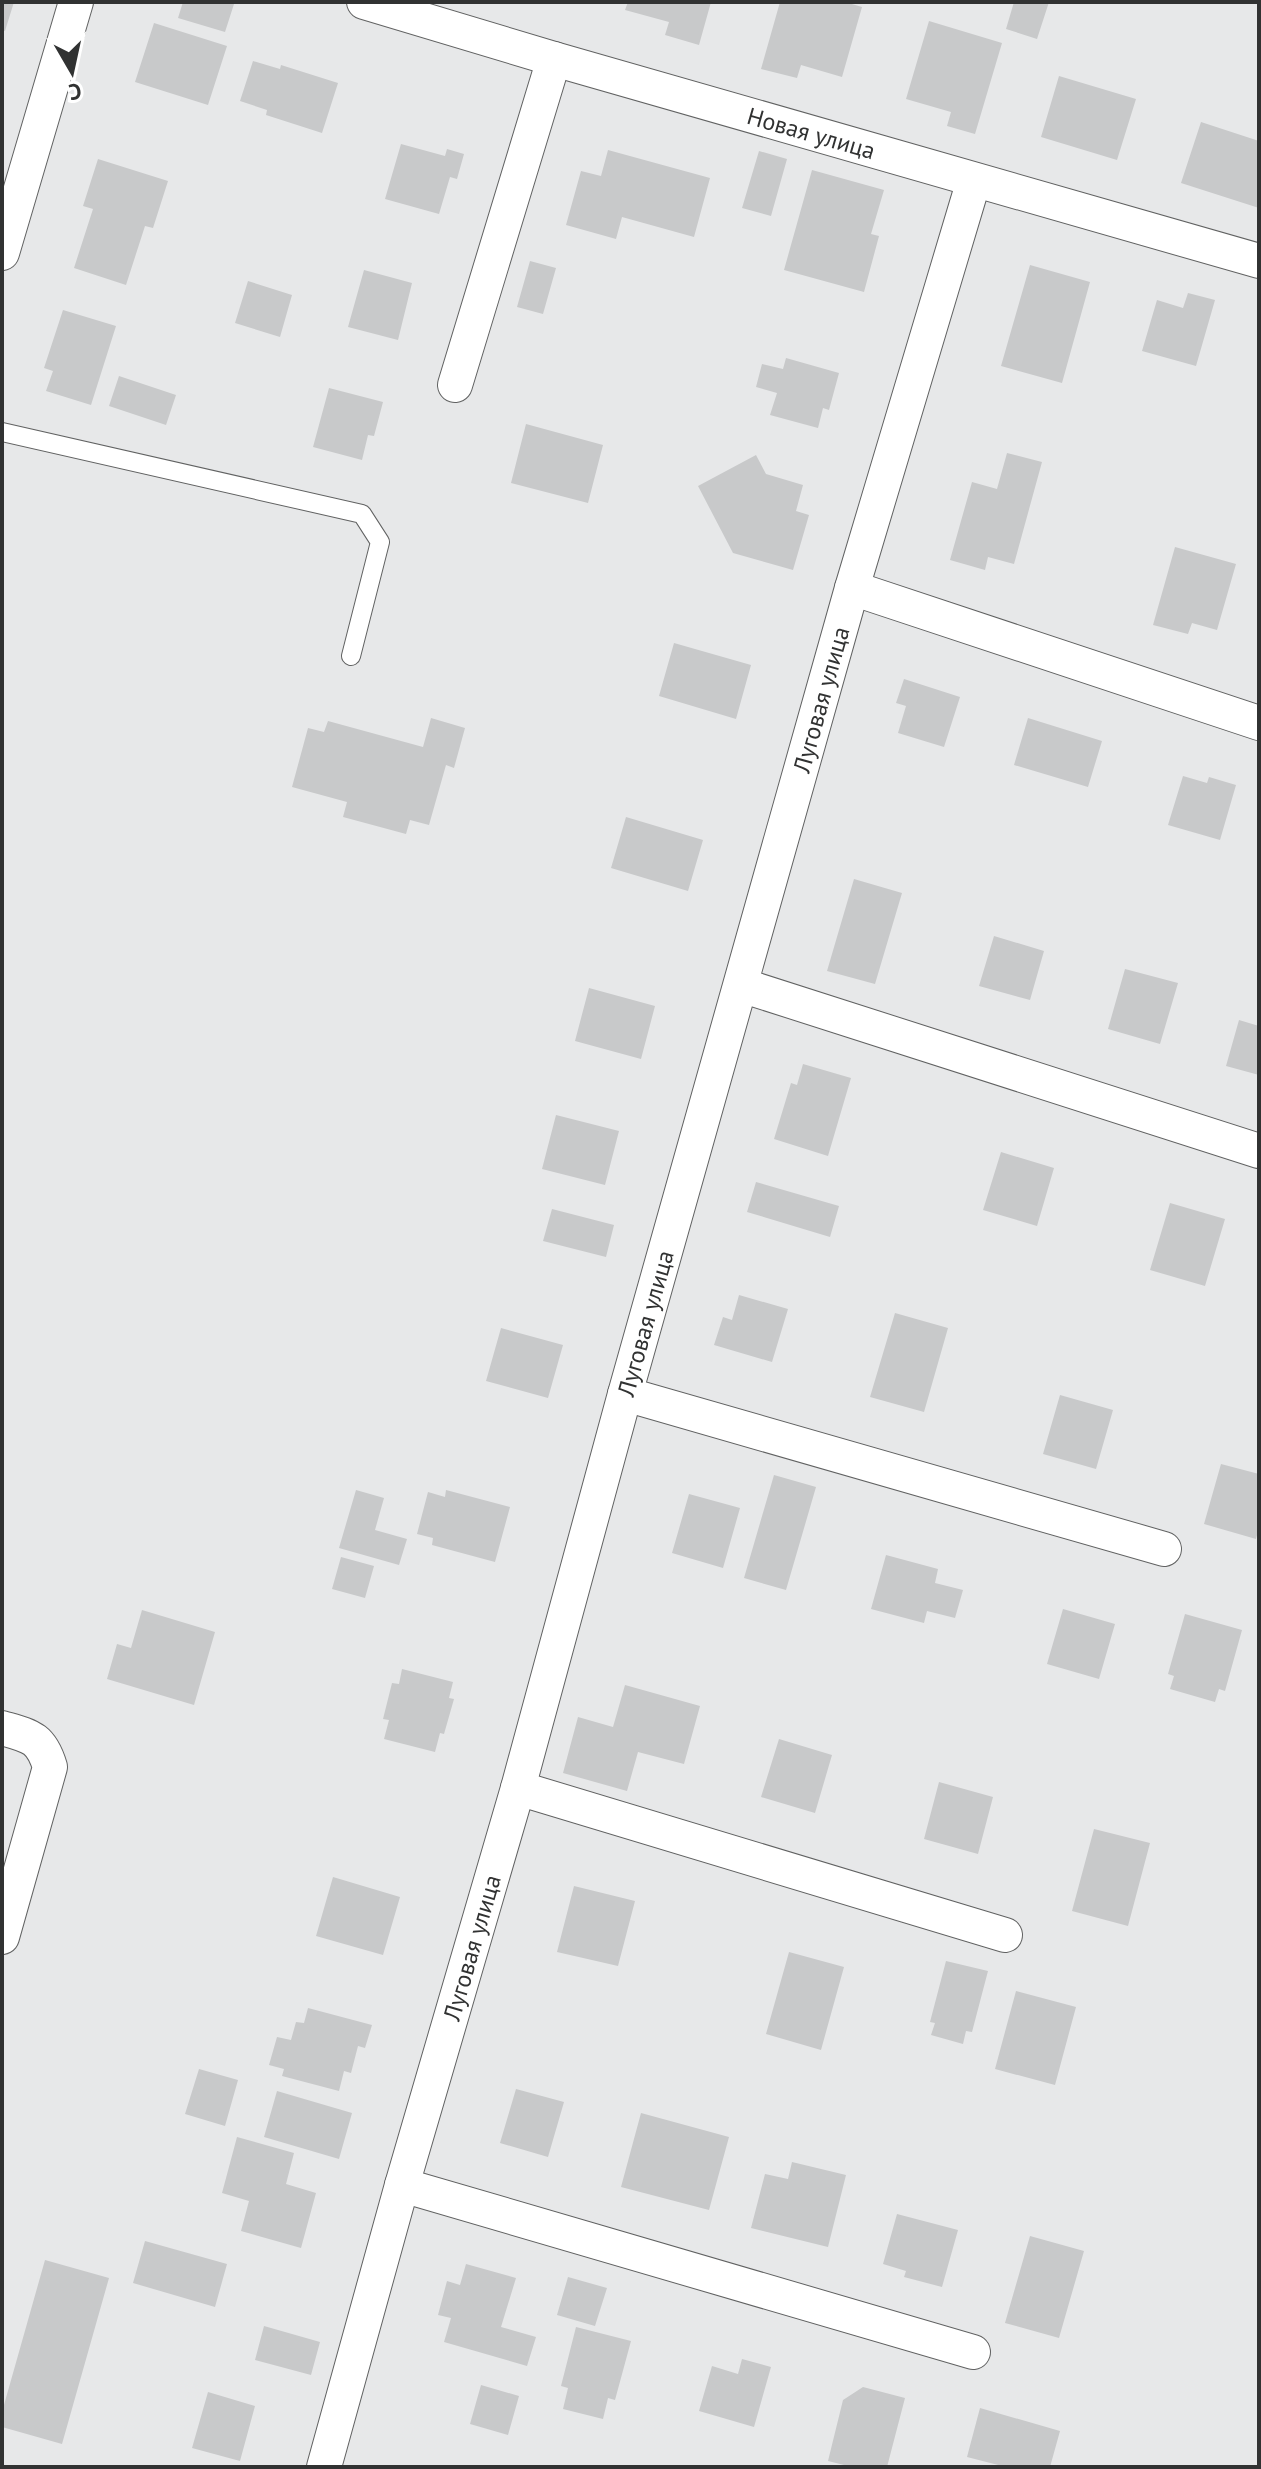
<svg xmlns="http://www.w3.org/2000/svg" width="1261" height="2469" viewBox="0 0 1261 2469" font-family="'PT Sans',sans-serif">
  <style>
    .building { fill: #c8c9ca }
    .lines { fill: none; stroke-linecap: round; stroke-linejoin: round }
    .lane-casing { stroke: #616262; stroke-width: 20 }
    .street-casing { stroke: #616262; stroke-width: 36 }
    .lane { stroke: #fff; stroke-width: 18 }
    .street { stroke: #fff; stroke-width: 34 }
    .labels { text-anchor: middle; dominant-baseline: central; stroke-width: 6; stroke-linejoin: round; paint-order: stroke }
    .street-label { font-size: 24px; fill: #313232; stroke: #fff }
  </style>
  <rect width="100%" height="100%" fill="#e7e8e9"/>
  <path class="building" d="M 2,2 L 14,2 L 5,31 L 2,30 Z
    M 183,2 L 234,4 L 225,32 L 178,18 Z
    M 628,2 L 711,2 L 699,45 L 665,35 L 669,22 L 625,10 Z
    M 780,2 L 845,2 L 862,7 L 842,77 L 801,65 L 797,78 L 761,69 Z
    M 1014,2 L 1049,2 L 1037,39 L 1006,29 Z
    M 929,21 L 1002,43 L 975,134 L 947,126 L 951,112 L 906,99 Z
    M 154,23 L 227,46 L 208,105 L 135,82 Z
    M 253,61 L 280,69 L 281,65 L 338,83 L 322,133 L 266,115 L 267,110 L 240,101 Z
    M 1059,76 L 1136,99 L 1117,160 L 1041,137 Z
    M 1201,122 L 1259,141 L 1259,208 L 1181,183 Z
    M 401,144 L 445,156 L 447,149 L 464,154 L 457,179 L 450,177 L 439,214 L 385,199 Z
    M 608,150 L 710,178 L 694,237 L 622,217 L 616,239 L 566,225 L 581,171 L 601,176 Z
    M 759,151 L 787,159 L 771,216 L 742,208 Z
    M 98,159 L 168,181 L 153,228 L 145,226 L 126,285 L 74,268 L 93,209 L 83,206 Z
    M 812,170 L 884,190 L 871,234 L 879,236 L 864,292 L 784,270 Z
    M 530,261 L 556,268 L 543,314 L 517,307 Z
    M 1030,265 L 1090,282 L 1062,383 L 1001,366 Z
    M 364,270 L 412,283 L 398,340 L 348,327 Z
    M 248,281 L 292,295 L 280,337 L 235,323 Z
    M 1188,293 L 1215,300 L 1196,366 L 1142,351 L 1157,300 L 1183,308 Z
    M 63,310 L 116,326 L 91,405 L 46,391 L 53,371 L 44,368 Z
    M 786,358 L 839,373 L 829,410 L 823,408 L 818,428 L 770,415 L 777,393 L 756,387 L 762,364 L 783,369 Z
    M 119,376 L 176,395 L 166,425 L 109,406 Z
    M 329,388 L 383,402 L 374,436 L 368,435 L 362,460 L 313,447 Z
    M 526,424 L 603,445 L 588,503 L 511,483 Z
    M 1007,453 L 1042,462 L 1014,564 L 988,557 L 985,570 L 950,560 L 972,482 L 997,489 Z
    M 756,455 L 766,474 L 803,485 L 796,511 L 809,515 L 793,570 L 733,553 L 698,486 Z
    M 1175,547 L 1236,564 L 1217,630 L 1192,623 L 1188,634 L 1153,625 Z
    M 674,643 L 751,665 L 736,719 L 659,696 Z
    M 904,679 L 960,697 L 944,747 L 898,733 L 906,706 L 896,703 Z
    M 431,718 L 465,728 L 454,768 L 446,765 L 429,825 L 410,820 L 406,834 L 343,817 L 347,802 L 292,787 L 308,728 L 324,732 L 328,721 L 423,747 Z
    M 1028,718 L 1102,741 L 1088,787 L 1014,765 Z
    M 1183,776 L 1207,783 L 1209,777 L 1236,785 L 1220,840 L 1168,825 Z
    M 626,817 L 703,840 L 688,891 L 611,868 Z
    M 854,879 L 902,893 L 875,984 L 827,971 Z
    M 994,936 L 1044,951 L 1030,1000 L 979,986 Z
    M 1125,969 L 1178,983 L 1160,1044 L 1108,1029 Z
    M 589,988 L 655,1006 L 641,1059 L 575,1041 Z
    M 1239,1020 L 1259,1026 L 1259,1075 L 1226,1066 Z
    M 803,1064 L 851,1078 L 828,1156 L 774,1139 L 791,1083 L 797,1085 Z
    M 556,1115 L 619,1131 L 605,1185 L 542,1169 Z
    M 1001,1152 L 1054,1168 L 1037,1226 L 983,1210 Z
    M 756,1182 L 839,1206 L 830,1237 L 747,1212 Z
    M 1170,1203 L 1225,1219 L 1205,1286 L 1150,1270 Z
    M 552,1209 L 614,1225 L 606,1257 L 543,1241 Z
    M 739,1295 L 788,1309 L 772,1362 L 714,1345 L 723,1317 L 732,1320 Z
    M 895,1313 L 948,1328 L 924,1412 L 870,1397 Z
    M 501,1328 L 563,1345 L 548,1398 L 486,1381 Z
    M 1060,1395 L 1113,1410 L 1096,1469 L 1043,1454 Z
    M 1221,1464 L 1259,1474 L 1259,1527 L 1256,1539 L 1204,1524 Z
    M 774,1475 L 816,1487 L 786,1590 L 744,1578 Z
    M 356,1490 L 384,1498 L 375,1530 L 407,1539 L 399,1565 L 339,1548 Z
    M 446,1490 L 510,1507 L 495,1562 L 432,1545 L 433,1538 L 417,1534 L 428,1492 L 445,1497 Z
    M 689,1494 L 740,1508 L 723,1568 L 672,1553 Z
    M 886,1555 L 938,1569 L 935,1583 L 963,1590 L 955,1618 L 927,1611 L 924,1623 L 871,1609 Z
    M 341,1557 L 374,1566 L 365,1598 L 332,1589 Z
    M 1063,1609 L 1115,1624 L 1099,1679 L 1047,1664 Z
    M 142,1610 L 215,1632 L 194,1705 L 107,1679 L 117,1644 L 131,1648 Z
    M 1185,1614 L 1242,1630 L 1225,1691 L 1219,1689 L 1215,1702 L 1170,1689 L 1174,1676 L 1168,1674 Z
    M 402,1669 L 453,1682 L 449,1698 L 454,1699 L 444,1734 L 440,1733 L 435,1752 L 384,1739 L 389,1720 L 383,1719 L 392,1683 L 399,1684 Z
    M 625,1685 L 700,1706 L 684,1764 L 638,1752 L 627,1791 L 563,1773 L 578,1717 L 613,1727 Z
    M 779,1739 L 832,1755 L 815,1813 L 761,1797 Z
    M 939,1782 L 993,1797 L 978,1854 L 924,1839 Z
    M 1094,1829 L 1150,1843 L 1128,1926 L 1072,1911 Z
    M 333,1877 L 400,1897 L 383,1955 L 316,1936 Z
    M 574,1886 L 635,1901 L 618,1966 L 557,1952 Z
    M 789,1952 L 844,1967 L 821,2050 L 766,2034 Z
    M 946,1961 L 988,1971 L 972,2032 L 966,2031 L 963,2044 L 931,2035 L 935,2023 L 930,2022 Z
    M 1016,1991 L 1076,2007 L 1055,2085 L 995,2069 Z
    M 308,2008 L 372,2025 L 365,2048 L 358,2046 L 351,2073 L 344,2071 L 339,2091 L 282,2076 L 284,2069 L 269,2065 L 277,2037 L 291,2040 L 296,2022 L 304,2023 Z
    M 199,2069 L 238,2080 L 225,2126 L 185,2114 Z
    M 516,2089 L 564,2102 L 548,2157 L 500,2143 Z
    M 277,2091 L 352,2113 L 339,2159 L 264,2137 Z
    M 641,2113 L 729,2137 L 709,2210 L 621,2187 Z
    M 237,2137 L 294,2153 L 286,2184 L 316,2193 L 301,2248 L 241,2231 L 249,2201 L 222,2193 Z
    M 792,2162 L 846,2175 L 828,2247 L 751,2228 L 765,2174 L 788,2179 Z
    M 897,2214 L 958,2230 L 942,2287 L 904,2277 L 906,2271 L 883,2264 Z
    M 1030,2236 L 1084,2251 L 1059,2338 L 1005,2323 Z
    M 145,2241 L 227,2264 L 215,2307 L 133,2283 Z
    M 45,2260 L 109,2278 L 62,2444 L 2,2427 L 2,2412 Z
    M 466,2264 L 516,2278 L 501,2327 L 536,2337 L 527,2366 L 444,2342 L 451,2318 L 438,2315 L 447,2281 L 460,2285 Z
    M 568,2277 L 607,2288 L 595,2326 L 557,2315 Z
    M 264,2326 L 320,2342 L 311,2375 L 255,2360 Z
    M 576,2327 L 631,2341 L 615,2400 L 608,2398 L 603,2419 L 563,2409 L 568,2388 L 561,2386 Z
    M 742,2359 L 771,2367 L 754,2427 L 699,2411 L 712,2366 L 738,2374 Z
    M 481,2385 L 519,2396 L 508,2435 L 470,2424 Z
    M 863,2387 L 905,2398 L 887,2467 L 852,2467 L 828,2461 L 843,2400 Z
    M 208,2392 L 255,2406 L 240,2461 L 192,2448 Z
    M 980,2408 L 1060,2431 L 1050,2467 L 1006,2467 L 967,2457 Z"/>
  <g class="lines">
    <g class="lane-casing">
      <path id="lane" d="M 2,432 L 362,514 L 380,542 L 351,656"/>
    </g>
    <g class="street-casing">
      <g id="street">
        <path id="s1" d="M 364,2 L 554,59 L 1259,261"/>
        <path d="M 2,253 L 76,2"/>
        <path d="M 455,385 L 554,59"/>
        <path d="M 852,588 L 1259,723"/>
        <path d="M 741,985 L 1259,1151"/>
        <path d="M 625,1394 L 1164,1549"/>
        <path d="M 2,1728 C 30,1736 41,1737 50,1767 L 2,1937"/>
        <path d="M 518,1788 L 1005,1935"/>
        <path d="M 402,2185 L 973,2352"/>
        <path id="s2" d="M 324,2467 L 402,2185 L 518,1788 L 625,1394 L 852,588 L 974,180"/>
      </g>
    </g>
    <use href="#lane" class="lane"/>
    <use href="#street" class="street"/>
  </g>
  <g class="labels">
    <g class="street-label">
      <text stroke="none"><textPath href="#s1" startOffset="466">Новая улица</textPath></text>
      <text stroke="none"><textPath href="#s2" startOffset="1836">Луговая улица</textPath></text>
      <text stroke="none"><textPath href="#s2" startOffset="1188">Луговая улица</textPath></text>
      <text stroke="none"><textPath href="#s2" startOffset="540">Луговая улица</textPath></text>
    </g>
  </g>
  <rect width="1261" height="2469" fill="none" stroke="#313232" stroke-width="8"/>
  <g transform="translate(72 72) rotate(171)" stroke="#ffffff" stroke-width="6" paint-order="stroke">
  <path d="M0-6L14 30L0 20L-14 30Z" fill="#313232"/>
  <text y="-12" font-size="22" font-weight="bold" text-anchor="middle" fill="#313232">С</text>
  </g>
</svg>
